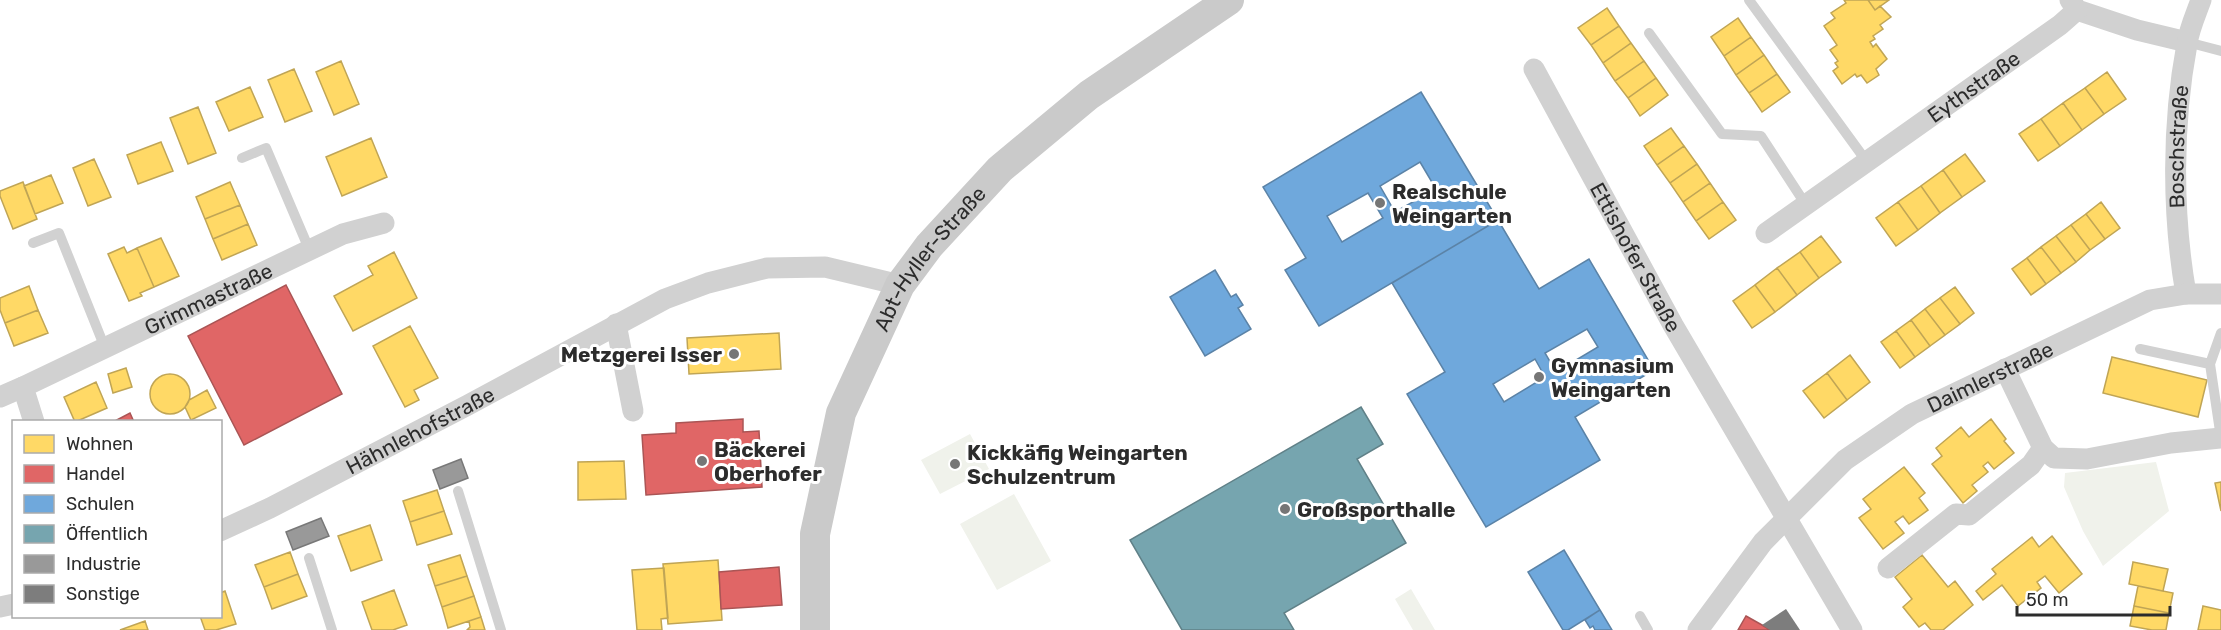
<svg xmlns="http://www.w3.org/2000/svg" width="2221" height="630" viewBox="0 0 2221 630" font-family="Rubik,sans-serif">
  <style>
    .green { fill: #f0f2eb }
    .homes { fill: #ffd966; stroke: #c0a555; stroke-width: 1.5 }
    .shops { fill: #e06666; stroke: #a55; stroke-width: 1.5 }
    .schools { fill: #6fa8dc; stroke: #5b83a7; stroke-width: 1.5; fill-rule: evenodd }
    .public { fill: #76a5af; stroke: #608188; stroke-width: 1.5 }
    .industry { fill: #999; stroke: #787878; stroke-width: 1.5 }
    .building { fill: #7d7d7d }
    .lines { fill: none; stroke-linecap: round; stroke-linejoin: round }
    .lane { stroke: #d1d1d1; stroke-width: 10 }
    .street { stroke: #d1d1d1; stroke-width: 21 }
    .secondary { stroke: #cacaca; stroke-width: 30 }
    .poi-dot { fill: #767676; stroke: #fff; stroke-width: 2 }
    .labels { text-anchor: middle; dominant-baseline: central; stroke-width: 6; stroke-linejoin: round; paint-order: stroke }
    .street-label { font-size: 21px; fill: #2c2c2c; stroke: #fff }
    .poi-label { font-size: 21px; font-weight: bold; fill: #2c2c2c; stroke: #fff; text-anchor: start }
  </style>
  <rect width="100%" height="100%" fill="#fff"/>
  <path class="green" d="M 970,434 L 989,469 L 940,494 L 921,460 Z
    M 2156,462 L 2169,511 L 2103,566 L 2083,531 L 2064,487 L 2065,473 Z
    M 1014,494 L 1051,561 L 997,590 L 960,524 Z
    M 1411,589 L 1435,630 L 1413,630 L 1395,599 Z"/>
  <path class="homes" d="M 1844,0 L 1868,0 L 1875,10 L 1880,6 L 1891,17 L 1880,25 L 1883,29 L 1873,36 L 1875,39 L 1870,42 L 1873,47 L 1876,44 L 1887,59 L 1876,69 L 1879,75 L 1867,83 L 1861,75 L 1857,77 L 1855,74 L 1842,84 L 1833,71 L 1838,67 L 1835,63 L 1838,61 L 1830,50 L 1837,45 L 1824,26 L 1835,18 L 1831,13 L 1846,3 Z
    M 1868,0 L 1889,0 L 1875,10 Z
    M 1607,8 L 1619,26 L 1591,45 L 1578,28 Z
    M 1738,18 L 1751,37 L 1724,56 L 1711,37 Z
    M 1619,26 L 1631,43 L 1603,63 L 1591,45 Z
    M 1751,37 L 1764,55 L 1736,75 L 1724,56 Z
    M 1631,43 L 1644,61 L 1615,81 L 1603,63 Z
    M 1764,55 L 1777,74 L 1749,93 L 1736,75 Z
    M 341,61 L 359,104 L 334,115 L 316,72 Z
    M 1644,61 L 1656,78 L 1628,98 L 1615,81 Z
    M 294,69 L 312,111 L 285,122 L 268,80 Z
    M 2107,72 L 2126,99 L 2104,114 L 2085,88 Z
    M 1777,74 L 1790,92 L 1762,112 L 1749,93 Z
    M 1656,78 L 1668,95 L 1640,116 L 1628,98 Z
    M 250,87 L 263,117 L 229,131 L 216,102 Z
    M 2085,88 L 2104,114 L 2082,130 L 2063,103 Z
    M 2063,103 L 2082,130 L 2060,146 L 2041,119 Z
    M 198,107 L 216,153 L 188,164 L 170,118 Z
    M 2041,119 L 2060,146 L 2038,161 L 2019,134 Z
    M 1671,128 L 1684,146 L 1657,165 L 1644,146 Z
    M 371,138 L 387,177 L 342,196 L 326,157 Z
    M 161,142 L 173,171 L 138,184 L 127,155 Z
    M 1684,146 L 1697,164 L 1670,183 L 1657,165 Z
    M 1965,154 L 1985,181 L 1962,197 L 1943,170 Z
    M 94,159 L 111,197 L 88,206 L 73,168 Z
    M 1697,164 L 1710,183 L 1683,202 L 1670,183 Z
    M 1943,170 L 1962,197 L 1940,213 L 1921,186 Z
    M 51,175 L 63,203 L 35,214 L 24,186 Z
    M 23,182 L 37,219 L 13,229 L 0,196 L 0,191 Z
    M 230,182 L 240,205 L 205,219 L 196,197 Z
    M 1710,183 L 1723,202 L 1696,221 L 1683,202 Z
    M 1921,186 L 1940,213 L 1918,230 L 1898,202 Z
    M 1723,202 L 1736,220 L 1709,239 L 1696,221 Z
    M 1898,202 L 1918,230 L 1896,246 L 1876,218 Z
    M 2101,202 L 2120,228 L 2105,239 L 2086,214 Z
    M 240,205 L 248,224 L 213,239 L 205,219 Z
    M 2086,214 L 2105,239 L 2090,250 L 2071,225 Z
    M 248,224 L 257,245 L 222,260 L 213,239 Z
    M 2071,225 L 2090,250 L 2076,262 L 2056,236 Z
    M 1821,236 L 1841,262 L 1819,278 L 1800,252 Z
    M 2056,236 L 2076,262 L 2061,273 L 2041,247 Z
    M 161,238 L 179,276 L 154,287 L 137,248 Z
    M 124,247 L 127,253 L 137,248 L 154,287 L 140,293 L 142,296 L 129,301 L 108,254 Z
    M 2041,247 L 2061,273 L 2046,284 L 2027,258 Z
    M 394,252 L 417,298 L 353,331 L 334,296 L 373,275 L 368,266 Z
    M 1800,252 L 1819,278 L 1797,295 L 1777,268 Z
    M 2027,258 L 2046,284 L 2031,295 L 2012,269 Z
    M 1777,268 L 1797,295 L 1775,312 L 1755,285 Z
    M 1755,285 L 1775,312 L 1752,328 L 1733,301 Z
    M 29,286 L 38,310 L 5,323 L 0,310 L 0,298 Z
    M 1955,287 L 1974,313 L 1960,324 L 1940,298 Z
    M 1940,298 L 1960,324 L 1945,335 L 1925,309 Z
    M 1925,309 L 1945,335 L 1930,346 L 1911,320 Z
    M 38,310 L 48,333 L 14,346 L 5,323 Z
    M 1911,320 L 1930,346 L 1915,357 L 1896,331 Z
    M 410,326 L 438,378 L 414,390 L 419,400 L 405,407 L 373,346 Z
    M 1896,331 L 1915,357 L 1900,368 L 1881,342 Z
    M 779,333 L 781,369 L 689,374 L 687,338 Z
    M 1850,355 L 1870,382 L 1847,400 L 1827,373 Z
    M 2112,357 L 2207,380 L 2198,417 L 2103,393 Z
    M 126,368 L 132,387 L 113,393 L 108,374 Z
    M 1827,373 L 1847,400 L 1824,418 L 1803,391 Z
    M150 394a20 20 0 1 1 40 0a20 20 0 1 1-40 0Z
    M 96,382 L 107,408 L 75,422 L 64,397 Z
    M 207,390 L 216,408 L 191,420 L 185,407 L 189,400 Z
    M 1991,419 L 2006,439 L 2004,441 L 2014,453 L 1994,469 L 1988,462 L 1983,466 L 1988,472 L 1972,485 L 1977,491 L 1963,503 L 1932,464 L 1942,456 L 1936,448 L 1961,427 L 1969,437 Z
    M 624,461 L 626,499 L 578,500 L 578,462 Z
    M 1904,467 L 1925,493 L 1919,498 L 1928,510 L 1909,524 L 1903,516 L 1895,522 L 1904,533 L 1883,549 L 1859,518 L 1871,509 L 1863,499 Z
    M 2221,482 L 2221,511 L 2215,483 Z
    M 437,490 L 444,511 L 410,522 L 403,501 Z
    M 444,511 L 452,534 L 417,545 L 410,522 Z
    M 370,525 L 382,560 L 351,571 L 338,536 Z
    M 2052,536 L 2082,574 L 2059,593 L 2045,576 L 2037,582 L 2041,588 L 2018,606 L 2002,585 L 1983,600 L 1976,591 L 1996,574 L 1992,569 L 2032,537 L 2039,547 Z
    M 290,552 L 298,574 L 264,587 L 255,565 Z
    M 460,555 L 467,576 L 435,586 L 428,565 Z
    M 1922,555 L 1948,587 L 1955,581 L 1973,605 L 1943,630 L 1931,630 L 1925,623 L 1919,627 L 1903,607 L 1912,599 L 1895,577 Z
    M 718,560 L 722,620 L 668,624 L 663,564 Z
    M 2133,562 L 2168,569 L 2163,591 L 2129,584 Z
    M 664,568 L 668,618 L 661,619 L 662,630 L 637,630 L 632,570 Z
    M 298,574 L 307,596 L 272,609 L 264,587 Z
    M 467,576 L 474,596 L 442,607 L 435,586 Z
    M 2138,586 L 2173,593 L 2169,613 L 2134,606 Z
    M 394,590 L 407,625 L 393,630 L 372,630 L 362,602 Z
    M 225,591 L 236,624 L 216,630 L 205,630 L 200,616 L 220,616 L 220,593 Z
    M 474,596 L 481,617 L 448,628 L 442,607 Z
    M 2134,606 L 2169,613 L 2166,630 L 2152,630 L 2130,626 Z
    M 2203,606 L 2221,610 L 2221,630 L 2198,630 Z
    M 481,617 L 485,630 L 467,630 L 470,627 L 469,621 Z
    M 145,621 L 148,630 L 120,630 Z"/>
  <path class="shops" d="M 286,285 L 342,394 L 244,445 L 188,336 Z
    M 130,413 L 134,422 L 113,422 Z
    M 743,419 L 743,432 L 759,431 L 762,487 L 646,495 L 642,435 L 676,433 L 676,423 Z
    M 779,567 L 782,605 L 721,609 L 719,572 Z
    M 1746,616 L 1762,625 L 1770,630 L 1738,630 Z"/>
  <path class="schools" d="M 1421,92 L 1498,220 L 1319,326 L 1285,270 L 1306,258 L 1263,187 ZM 1420,162 L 1436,189 L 1395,212 L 1380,186 ZM 1368,193 L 1383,218 L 1342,242 L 1327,216 Z
    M 1498,220 L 1539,289 L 1589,259 L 1654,370 L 1575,417 L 1600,460 L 1486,527 L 1407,394 L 1445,372 L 1392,283 ZM 1587,329 L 1598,347 L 1556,372 L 1545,353 ZM 1535,359 L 1545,377 L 1504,402 L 1493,384 Z
    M 1215,270 L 1231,297 L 1236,294 L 1243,305 L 1238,308 L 1251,329 L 1205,356 L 1170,297 Z
    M 1564,550 L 1600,610 L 1568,630 L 1563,630 L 1528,572 Z
    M 1600,610 L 1612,630 L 1595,630 L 1593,626 L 1590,628 L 1585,620 Z"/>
  <path class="public" d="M 1361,407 L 1383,444 L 1357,459 L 1406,543 L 1284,613 L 1294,630 L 1182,630 L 1130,540 Z"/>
  <path class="industry" d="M 461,459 L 468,478 L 440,489 L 433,470 Z
    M 321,518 L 329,536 L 293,550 L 286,532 Z"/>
  <path class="building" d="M 1786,609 L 1800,630 L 1770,630 L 1762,625 Z"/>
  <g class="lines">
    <path class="lane" d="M 1749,0 L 1867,162
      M 1649,33 L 1722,134 L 1761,136 L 1806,205
      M 2187,42 L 2221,51
      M 242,158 L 266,148 L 309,249
      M 33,243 L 59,233 L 105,348
      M 2140,349 L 2210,364
      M 2221,438 L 2210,364 L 2221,333
      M 458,491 L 501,630
      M 309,558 L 332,630
      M 1640,616 L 1648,630"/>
    <g class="street">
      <path d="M 2070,0 L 2077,10 L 2137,30 L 2187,42"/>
      <path id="s1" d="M 1534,69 L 1673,325 L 1852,630"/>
      <path id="s2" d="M 1766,233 L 2060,25 L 2077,10"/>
      <path id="s3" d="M 2186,294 C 2172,214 2172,124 2187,44 C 2189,29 2196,14 2201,0"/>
      <path d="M 616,324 L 633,411"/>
      <path d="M 2005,369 L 2043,448 L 2054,458 L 2087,459 L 2171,443 L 2221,438"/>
      <path d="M 0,397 L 23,387"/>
      <path id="s4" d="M 34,422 L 23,387 L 343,234 L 384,223"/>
      <path id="s5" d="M 220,531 L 270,508 L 468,405 L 665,299 L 708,283 L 767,268 L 825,267 L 900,285"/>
      <path d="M 1888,568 L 1956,514 L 1969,515 L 2031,465 L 2043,448"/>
      <path d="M 0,607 L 14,604"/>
      <path id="s6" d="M 1698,630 L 1763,542 L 1845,460 L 1912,414 L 2150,300 L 2186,294 L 2221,294"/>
    </g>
    <path class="secondary" id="s7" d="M 815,630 L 815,534 L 841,413 L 900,285 L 929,246 L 1000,169 L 1089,95 L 1229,0"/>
  </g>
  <g class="poi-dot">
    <circle cx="1380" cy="203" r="6"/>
    <circle cx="734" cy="354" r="6"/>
    <circle cx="1539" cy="377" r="6"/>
    <circle cx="702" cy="461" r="6"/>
    <circle cx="955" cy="464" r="6"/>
    <circle cx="1285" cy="509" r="6"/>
  </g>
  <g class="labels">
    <g class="street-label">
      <text stroke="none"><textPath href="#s2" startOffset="254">Eythstraße</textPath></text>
      <text stroke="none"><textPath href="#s3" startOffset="148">Boschstraße</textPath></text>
      <text stroke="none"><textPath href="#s1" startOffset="214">Ettishofer Straße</textPath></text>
      <text stroke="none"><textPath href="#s7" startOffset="399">Abt-Hyller-Straße</textPath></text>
      <text stroke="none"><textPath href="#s4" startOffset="242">Grimmastraße</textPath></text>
      <text stroke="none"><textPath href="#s6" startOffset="393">Daimlerstraße</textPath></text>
      <text stroke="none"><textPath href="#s5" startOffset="224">Hähnlehofstraße</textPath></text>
    </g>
    <g class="poi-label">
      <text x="1392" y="191">Realschule<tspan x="1392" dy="24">Weingarten</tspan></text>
      <text x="722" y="354" text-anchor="end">Metzgerei Isser</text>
      <text x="1551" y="365">Gymnasium<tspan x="1551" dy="24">Weingarten</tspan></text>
      <text x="714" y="449">Bäckerei<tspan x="714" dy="24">Oberhofer</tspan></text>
      <text x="967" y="452">Kickkäfig Weingarten<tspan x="967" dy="24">Schulzentrum</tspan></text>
      <text x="1297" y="509">Großsporthalle</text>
    </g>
  </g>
  <rect x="12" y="420" width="210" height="198" fill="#ffffff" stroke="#ababab" stroke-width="1.5"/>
  <rect x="24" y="435" width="30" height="18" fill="#ffd966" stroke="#ababab" stroke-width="1.5"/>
  <text x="66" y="450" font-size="18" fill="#2c2c2c">Wohnen</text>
  <rect x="24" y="465" width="30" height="18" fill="#e06666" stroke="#ababab" stroke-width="1.5"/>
  <text x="66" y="480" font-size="18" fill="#2c2c2c">Handel</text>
  <rect x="24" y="495" width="30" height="18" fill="#6fa8dc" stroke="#ababab" stroke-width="1.5"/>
  <text x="66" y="510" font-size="18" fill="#2c2c2c">Schulen</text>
  <rect x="24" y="525" width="30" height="18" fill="#76a5af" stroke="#ababab" stroke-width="1.5"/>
  <text x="66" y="540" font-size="18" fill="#2c2c2c">Öffentlich</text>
  <rect x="24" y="555" width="30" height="18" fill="#999999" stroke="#ababab" stroke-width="1.5"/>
  <text x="66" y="570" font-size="18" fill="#2c2c2c">Industrie</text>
  <rect x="24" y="585" width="30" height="18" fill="#7d7d7d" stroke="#ababab" stroke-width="1.5"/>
  <text x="66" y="600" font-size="18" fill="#2c2c2c">Sonstige</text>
  <path d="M2017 606v9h153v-9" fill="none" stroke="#2c2c2c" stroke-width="3"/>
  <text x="2026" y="606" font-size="18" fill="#2c2c2c" stroke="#ffffff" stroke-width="4.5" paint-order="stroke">50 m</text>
</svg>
